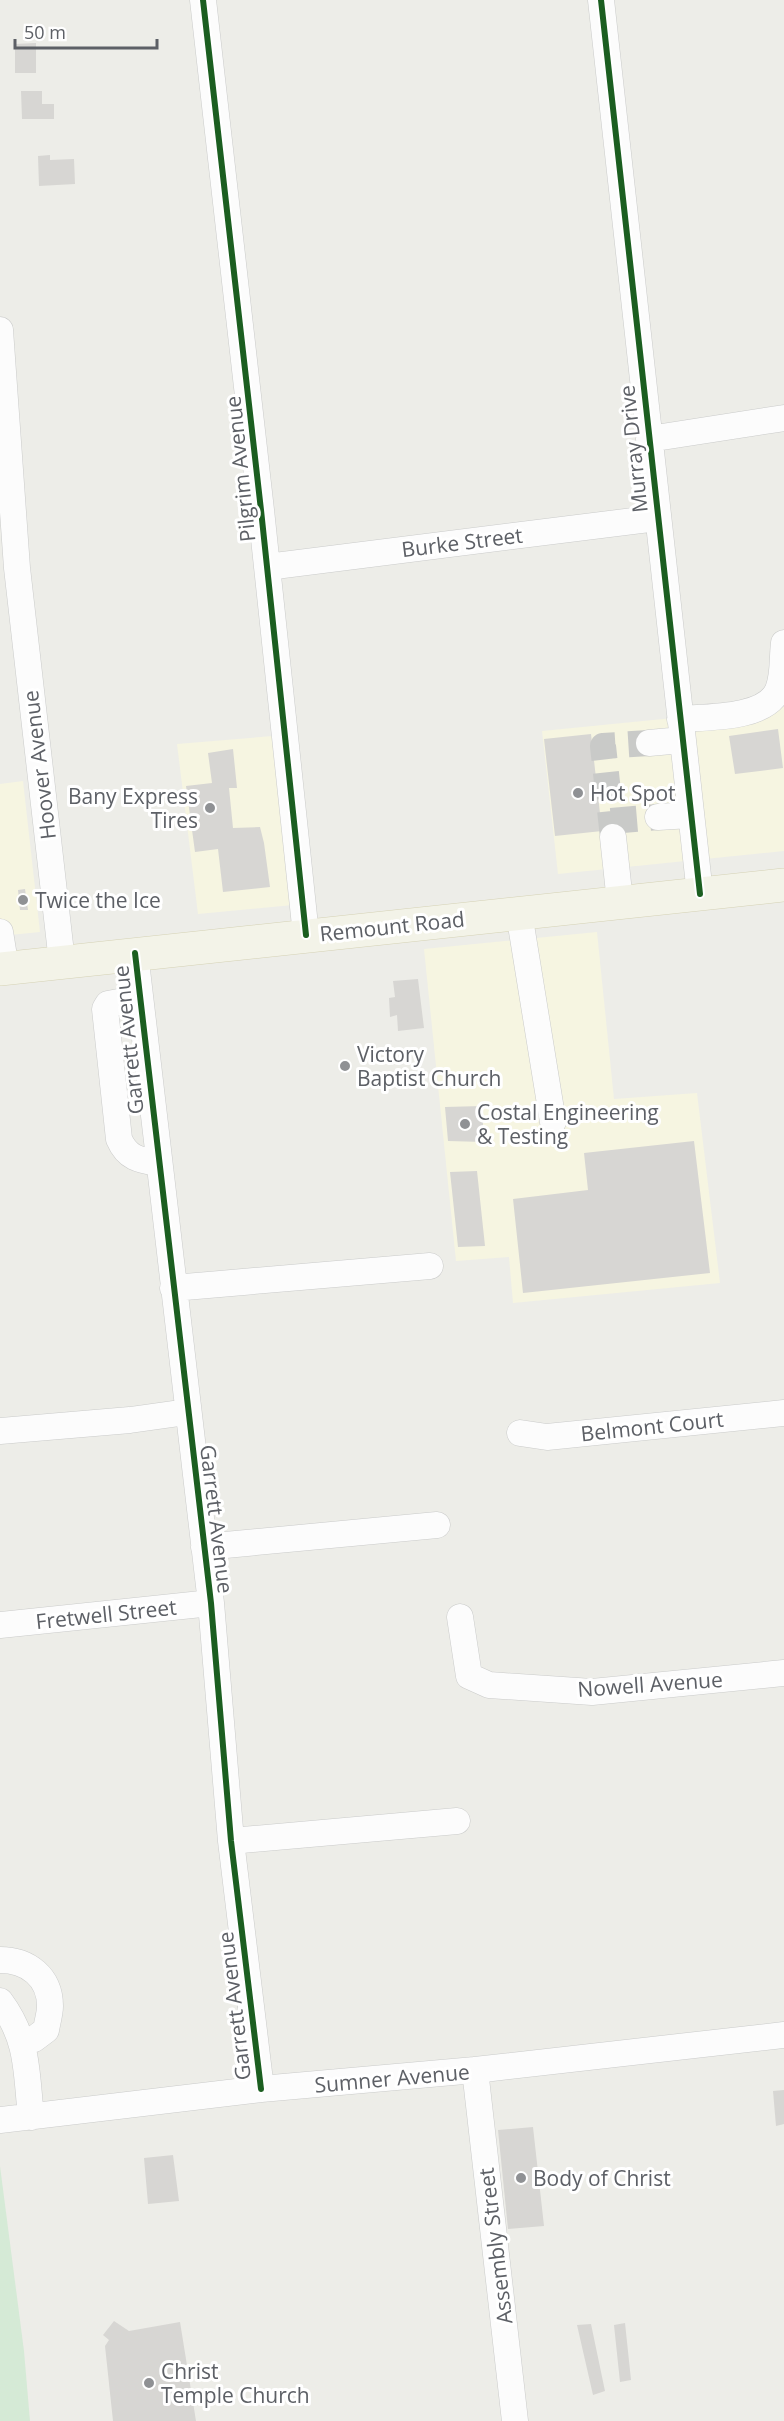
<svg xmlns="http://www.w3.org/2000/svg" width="784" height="2421" viewBox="0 0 784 2421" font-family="'Open Sans',sans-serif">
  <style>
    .commercial { fill: #f6f5e1 }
    .green { fill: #d5ead6 }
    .building { fill: #d7d6d3 }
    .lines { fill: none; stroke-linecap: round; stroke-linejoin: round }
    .minor-tunnel { stroke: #c9cac8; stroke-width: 26; stroke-dasharray: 26 13; stroke-linecap: butt }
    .minor-casing { stroke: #cacbca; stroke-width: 27 }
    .major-casing { stroke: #d5d2b5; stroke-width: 34 }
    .minor { stroke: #fcfcfc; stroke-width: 26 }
    .major { stroke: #f3f3e8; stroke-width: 33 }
    .cycleway-casing { stroke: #fff; stroke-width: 10 }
    .cycleway { stroke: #1b5e20; stroke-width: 6 }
    .poi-dot { fill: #8f9194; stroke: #fff; stroke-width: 2 }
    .labels { text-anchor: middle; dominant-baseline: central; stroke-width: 6; stroke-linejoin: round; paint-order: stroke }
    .street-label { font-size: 21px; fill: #5d6066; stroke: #fff }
    .poi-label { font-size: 21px; fill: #5d6066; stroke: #fff; text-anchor: start }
  </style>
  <rect width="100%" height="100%" fill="#edede8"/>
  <path class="commercial" d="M 784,707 L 784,851 L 558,874 L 542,731 Z
    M 285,735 L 303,904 L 198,914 L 177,744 Z
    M 23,781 L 40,932 L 0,936 L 0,784 Z
    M 597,932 L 614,1099 L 697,1093 L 720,1283 L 513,1303 L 509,1257 L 456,1261 L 424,949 Z"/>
  <path class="green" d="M 0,2166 L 24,2351 L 30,2421 L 0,2421 Z"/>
  <path class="building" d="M 36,43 L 36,73 L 15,73 L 15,44 Z
    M 21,91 L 42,91 L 42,104 L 54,104 L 54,119 L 22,119 Z
    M 50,155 L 50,160 L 74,159 L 75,184 L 39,186 L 38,156 Z
    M 778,729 L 783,768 L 735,774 L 729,736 Z
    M 591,734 L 602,831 L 555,836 L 544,739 Z
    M 233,749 L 237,788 L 229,788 L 233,828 L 260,827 L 264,843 L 270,887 L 223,892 L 218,849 L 195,852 L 186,786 L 212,783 L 208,753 Z
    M 25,889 L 28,910 L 20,910 L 18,890 Z
    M 418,979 L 424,1028 L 398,1031 L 397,1015 L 390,1017 L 389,998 L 395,997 L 393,981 Z
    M 482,1106 L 484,1142 L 448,1141 L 445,1107 Z
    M 694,1141 L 710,1273 L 523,1293 L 513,1199 L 588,1190 L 584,1153 Z
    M 477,1171 L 485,1246 L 458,1247 L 450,1172 Z
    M 784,2090 L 784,2124 L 776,2126 L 773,2091 Z
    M 533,2127 L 544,2226 L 508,2229 L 498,2130 Z
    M 173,2155 L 179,2201 L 148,2204 L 144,2158 Z
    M 114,2321 L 129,2331 L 180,2322 L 196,2421 L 113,2421 L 105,2346 L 109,2340 L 103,2335 Z
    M 625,2323 L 631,2380 L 620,2382 L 614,2325 Z
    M 591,2324 L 605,2391 L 593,2395 L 577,2325 Z"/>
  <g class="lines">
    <path class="minor-tunnel" d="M 611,821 L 658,817
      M 613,837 L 603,746 L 649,743"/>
    <g class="minor-casing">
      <path id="minor" d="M 203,0 L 261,510 L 306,935
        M 601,0 L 700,894
        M 0,330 L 17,568 L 62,962
        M 649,439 L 784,418
        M 267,567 L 657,518
        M 680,719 C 707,717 766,719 778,690 C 784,675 782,659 784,643
        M 649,743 L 682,740
        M 658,817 L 690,815
        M 613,837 L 620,902
        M 519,913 L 553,1122
        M 0,932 L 6,969
        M 135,953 L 211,1603 L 231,1841 L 261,2089
        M 140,998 L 108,1004 L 105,1009 L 119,1139 C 127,1158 139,1160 158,1163
        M 173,1288 L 430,1266
        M 0,1431 L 130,1420 L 187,1412
        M 520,1433 L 547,1437 L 784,1413
        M 204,1547 L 437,1525
        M 460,1617 L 469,1676 L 489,1685 L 592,1692 L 784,1673
        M 0,1625 L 211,1603
        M 231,1841 L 457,1821
        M 0,1960 C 28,1960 50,1977 50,2006 C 50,2014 47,2023 46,2030 L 34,2039 L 23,2043
        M 0,2001 C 29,2040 26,2071 31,2117
        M 475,2070 L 515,2421
        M 0,2120 L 261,2089 L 475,2070 L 784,2035"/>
    </g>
    <g class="major-casing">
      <path id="major" d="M 0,969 L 784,885"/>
    </g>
    <use href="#minor" class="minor"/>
    <use href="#major" class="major"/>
    <g class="cycleway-casing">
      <path id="cycleway" d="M 203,0 L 261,510 L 306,935
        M 601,0 L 700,894
        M 135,953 L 211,1603 L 231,1841 L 261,2089"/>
    </g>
    <use href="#cycleway" class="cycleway"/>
  </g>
  <g class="poi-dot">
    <circle cx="578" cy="793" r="6"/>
    <circle cx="210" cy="808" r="6"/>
    <circle cx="23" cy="900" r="6"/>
    <circle cx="345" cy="1066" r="6"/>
    <circle cx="465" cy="1124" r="6"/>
    <circle cx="521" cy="2178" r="6"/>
    <circle cx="149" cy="2383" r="6"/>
  </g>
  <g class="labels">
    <g class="street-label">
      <text transform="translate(633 449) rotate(-96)">Murray Drive</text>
      <text transform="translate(240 469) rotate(-96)">Pilgrim Avenue</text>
      <text transform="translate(462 542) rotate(-7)">Burke Street</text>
      <text transform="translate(39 765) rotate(-97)">Hoover Avenue</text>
      <text transform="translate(392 926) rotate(-6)">Remount Road</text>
      <text transform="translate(128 1040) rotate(-96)">Garrett Avenue</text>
      <text transform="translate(652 1426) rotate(-6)">Belmont Court</text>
      <text transform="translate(217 1519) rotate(83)">Garrett Avenue</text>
      <text transform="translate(106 1614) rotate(-6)">Fretwell Street</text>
      <text transform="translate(650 1684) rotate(-4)">Nowell Avenue</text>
      <text transform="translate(234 2006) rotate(-97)">Garrett Avenue</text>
      <text transform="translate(392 2078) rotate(-5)">Sumner Avenue</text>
      <text transform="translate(495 2246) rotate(-97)">Assembly Street</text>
    </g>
    <g class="poi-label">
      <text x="590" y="793">Hot Spot</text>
      <text x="198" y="796" text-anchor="end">Bany Express<tspan x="198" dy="24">Tires</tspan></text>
      <text x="35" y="900">Twice the Ice</text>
      <text x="357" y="1054">Victory<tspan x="357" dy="24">Baptist Church</tspan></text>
      <text x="477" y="1112">Costal Engineering<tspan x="477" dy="24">&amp; Testing</tspan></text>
      <text x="533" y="2178">Body of Christ</text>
      <text x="161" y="2371">Christ<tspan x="161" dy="24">Temple Church</tspan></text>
    </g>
  </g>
  <path d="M15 39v9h142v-9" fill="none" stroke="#5d6066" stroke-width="3"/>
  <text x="24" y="39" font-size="18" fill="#5d6066" stroke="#ffffff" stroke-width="4.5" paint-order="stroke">50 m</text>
</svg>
